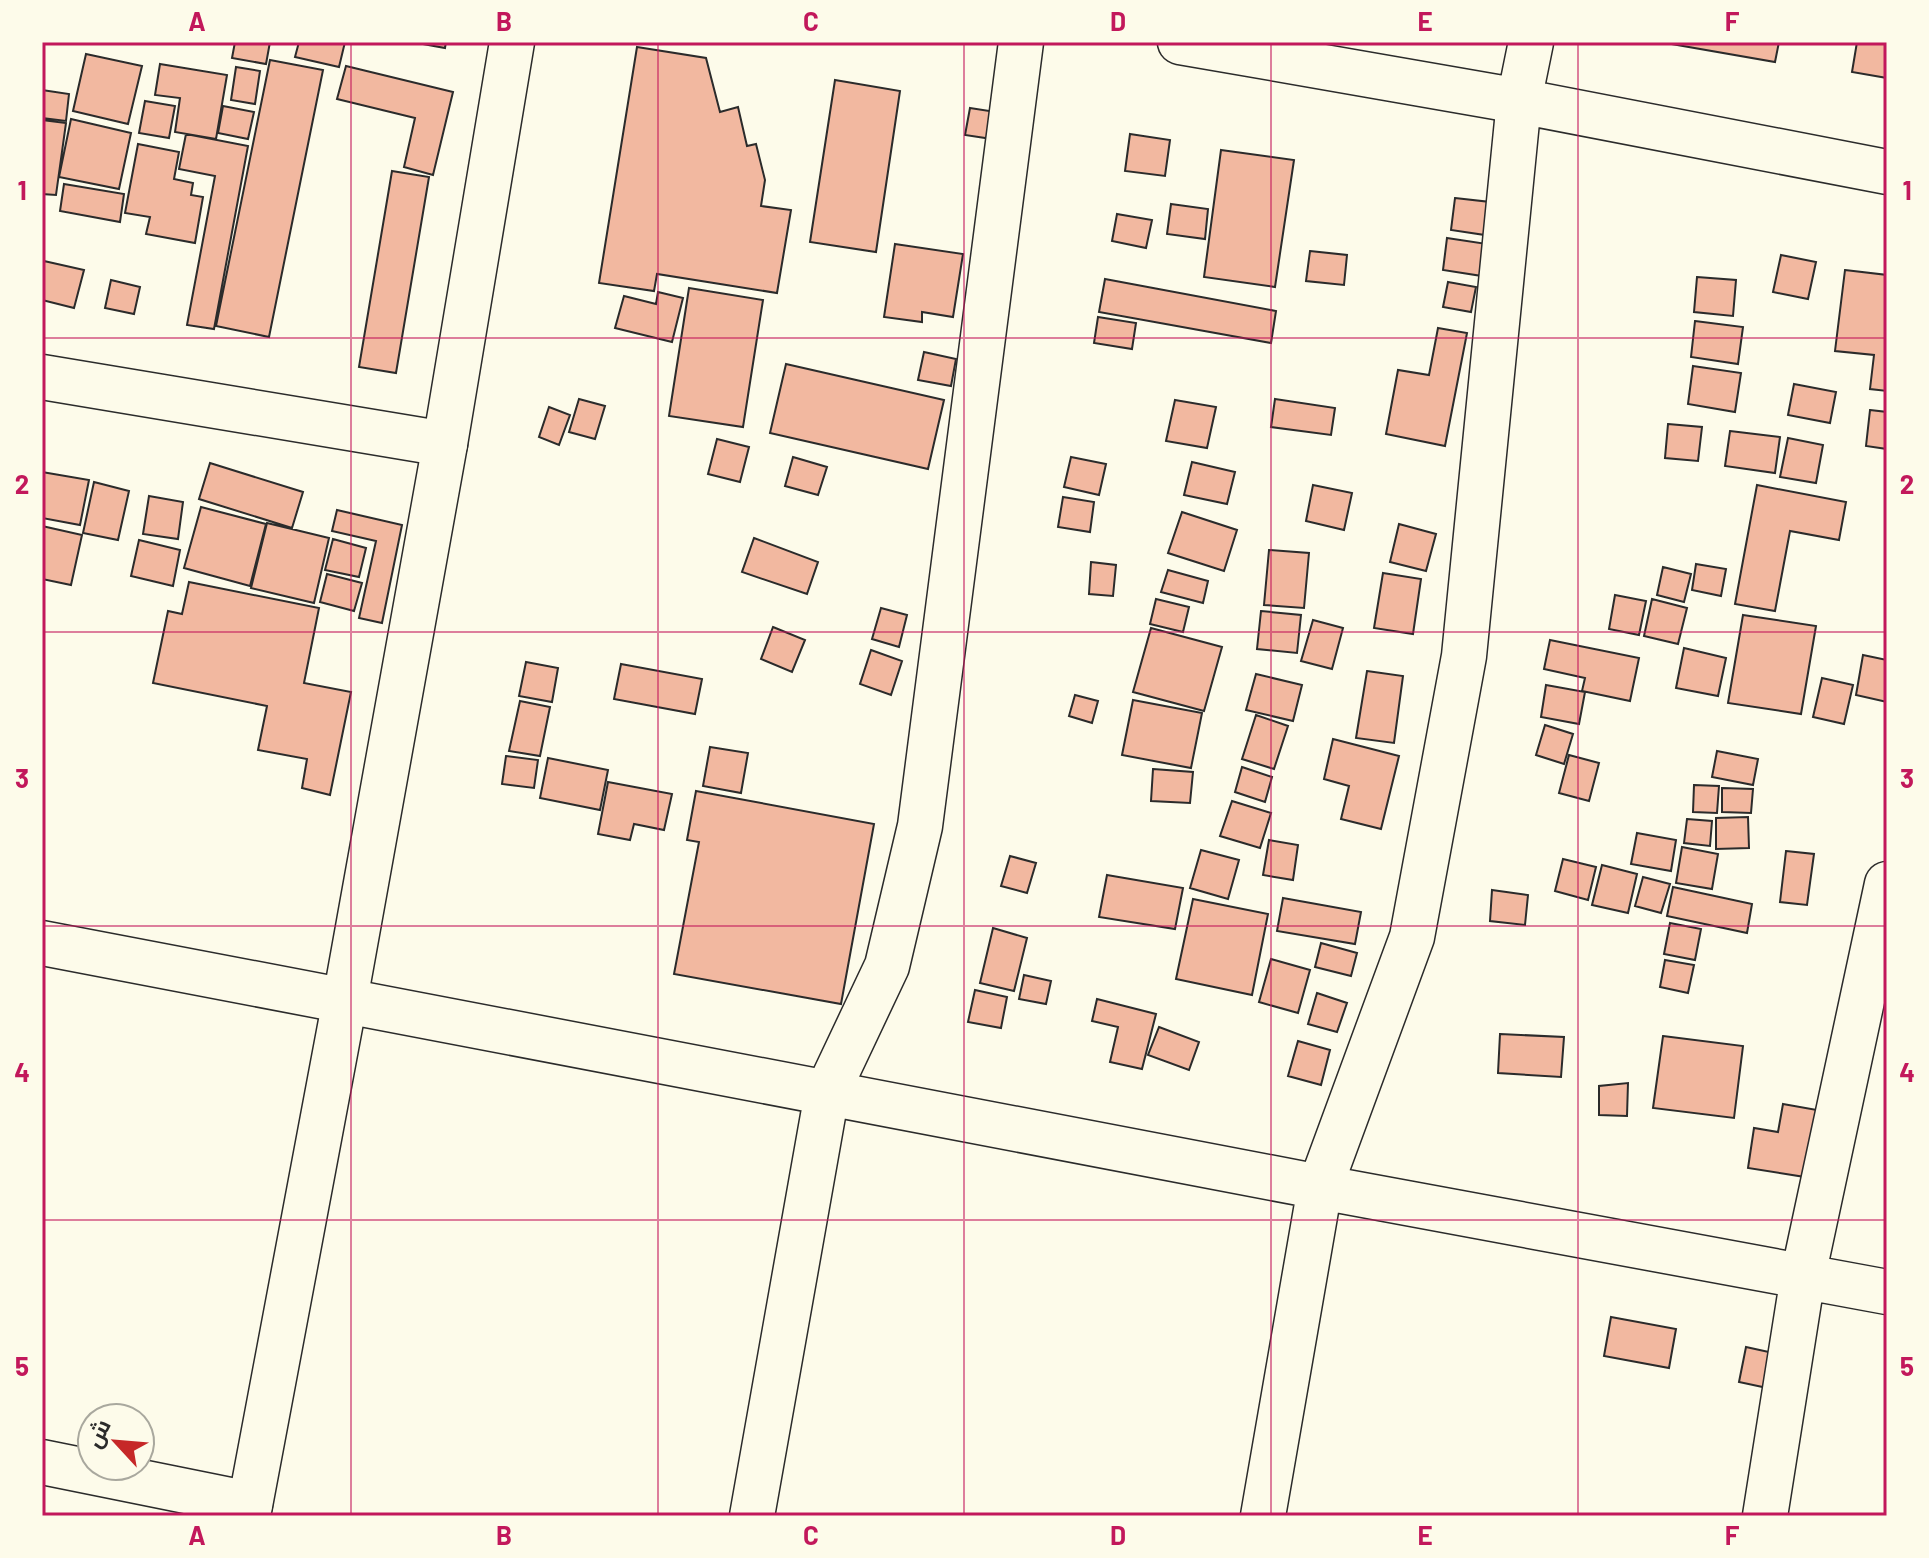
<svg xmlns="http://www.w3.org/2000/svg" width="1929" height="1558" viewBox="0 0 1929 1558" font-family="Barlow,Cairo,sans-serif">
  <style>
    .building { fill: #f2b8a0; stroke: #2b2b2b; stroke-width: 2 }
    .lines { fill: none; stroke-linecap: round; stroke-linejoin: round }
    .minor-casing { stroke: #2b2b2b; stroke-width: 47 }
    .tertiary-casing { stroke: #2b2b2b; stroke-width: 47 }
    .minor { stroke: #fdfbea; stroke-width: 44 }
    .tertiary { stroke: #fdfbea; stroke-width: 44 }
    .grid { fill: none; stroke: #c2185b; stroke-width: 2; stroke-opacity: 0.55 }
    .neatline { fill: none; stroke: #c2185b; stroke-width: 3 }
    .grid-label { font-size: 26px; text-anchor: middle; font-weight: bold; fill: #c2185b }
  </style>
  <rect width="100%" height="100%" fill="#fdfbea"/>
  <path class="building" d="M 235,42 L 270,42 L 266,64 L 232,58 Z
    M 299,42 L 345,42 L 339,67 L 295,57 Z
    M 412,42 L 446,42 L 445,48 Z
    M 1660,42 L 1779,42 L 1775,62 Z
    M 1857,42 L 1887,42 L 1887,78 L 1852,72 Z
    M 637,47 L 706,58 L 720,112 L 738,107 L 747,146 L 756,144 L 765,180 L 761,206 L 791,210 L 777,293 L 657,274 L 654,291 L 599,283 Z
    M 86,54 L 142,66 L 128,124 L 73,111 Z
    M 270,60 L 323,70 L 269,337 L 216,326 Z
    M 160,64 L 227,75 L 216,139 L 175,132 L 180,98 L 155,95 Z
    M 346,66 L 453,92 L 433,175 L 404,167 L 415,118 L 337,99 Z
    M 236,67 L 260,71 L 255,104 L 231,100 Z
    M 835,80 L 900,91 L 876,252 L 810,242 Z
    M 42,90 L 69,94 L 66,121 L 42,118 Z
    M 145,101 L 175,106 L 169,138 L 139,133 Z
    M 223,106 L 254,112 L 248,139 L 218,133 Z
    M 970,108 L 996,112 L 992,139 L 965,135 Z
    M 71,119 L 131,133 L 119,189 L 59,177 Z
    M 42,120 L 66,123 L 56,195 L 42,194 Z
    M 186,134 L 248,146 L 214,329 L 187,325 L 215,176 L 179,169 Z
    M 1130,134 L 1170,140 L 1165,176 L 1125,171 Z
    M 138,144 L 179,152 L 174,179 L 193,183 L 191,195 L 203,197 L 195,243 L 146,234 L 150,217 L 125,213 Z
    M 1221,150 L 1294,160 L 1275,287 L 1204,277 Z
    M 392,171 L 429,177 L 396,373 L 359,367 Z
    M 64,184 L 124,194 L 120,222 L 60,211 Z
    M 1455,198 L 1490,202 L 1485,235 L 1451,230 Z
    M 1171,204 L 1208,209 L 1205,239 L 1167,234 Z
    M 1117,214 L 1152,220 L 1146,248 L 1112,241 Z
    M 1447,238 L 1487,244 L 1482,276 L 1443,270 Z
    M 895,244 L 963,254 L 953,317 L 922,312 L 922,322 L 884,317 Z
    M 1310,251 L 1347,255 L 1344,285 L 1306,281 Z
    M 1781,255 L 1816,262 L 1808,299 L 1773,292 Z
    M 44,261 L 84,270 L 74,308 L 42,300 Z
    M 1845,270 L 1887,275 L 1887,391 L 1870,389 L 1874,355 L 1835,351 Z
    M 1697,277 L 1736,280 L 1733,316 L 1694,312 Z
    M 1105,279 L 1276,311 L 1271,343 L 1099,312 Z
    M 111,280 L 140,287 L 134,314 L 105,308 Z
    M 1448,282 L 1476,287 L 1471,312 L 1443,307 Z
    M 689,288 L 763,300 L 743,427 L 669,416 Z
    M 658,292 L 683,298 L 672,342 L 615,328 L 624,296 L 656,304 Z
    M 1098,317 L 1136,323 L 1132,349 L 1094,343 Z
    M 1695,321 L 1743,327 L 1738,364 L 1691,357 Z
    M 1438,328 L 1467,333 L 1445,446 L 1386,434 L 1398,370 L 1429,375 Z
    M 924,352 L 956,359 L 951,386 L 918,380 Z
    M 786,364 L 944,400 L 928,469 L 770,433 Z
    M 1693,366 L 1741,373 L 1735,412 L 1688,404 Z
    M 1794,384 L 1836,392 L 1830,423 L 1788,415 Z
    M 579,399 L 605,406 L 595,439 L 569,432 Z
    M 1275,399 L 1335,408 L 1331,435 L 1271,427 Z
    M 1175,400 L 1216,407 L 1207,448 L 1166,441 Z
    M 549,407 L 570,415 L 559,445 L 539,437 Z
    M 1870,410 L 1887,412 L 1887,449 L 1866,446 Z
    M 1668,424 L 1702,427 L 1698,461 L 1665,458 Z
    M 1730,431 L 1780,437 L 1775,473 L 1725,466 Z
    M 1788,438 L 1823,445 L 1816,483 L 1780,477 Z
    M 717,439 L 749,447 L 740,482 L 708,474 Z
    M 793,457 L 827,467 L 818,495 L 785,486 Z
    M 1071,457 L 1106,464 L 1099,495 L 1064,487 Z
    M 1192,462 L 1235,472 L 1227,504 L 1184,495 Z
    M 210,463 L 303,492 L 292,528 L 199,499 Z
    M 42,472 L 89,480 L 80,525 L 42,518 Z
    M 94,482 L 129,491 L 118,540 L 83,533 Z
    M 1313,485 L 1352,493 L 1344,530 L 1306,521 Z
    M 1757,485 L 1846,502 L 1839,540 L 1790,531 L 1775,611 L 1735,604 Z
    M 149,496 L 183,502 L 178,539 L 143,534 Z
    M 1063,497 L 1094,502 L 1090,532 L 1058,527 Z
    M 201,507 L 266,524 L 250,586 L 184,568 Z
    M 337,510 L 402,525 L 382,623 L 359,618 L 376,541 L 332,531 Z
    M 1182,512 L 1237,530 L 1224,571 L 1168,553 Z
    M 267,523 L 329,538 L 314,603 L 251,588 Z
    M 1399,524 L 1436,534 L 1426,571 L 1390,562 Z
    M 42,526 L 82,535 L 71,585 L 42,579 Z
    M 754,538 L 818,562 L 807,594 L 742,572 Z
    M 333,539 L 366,548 L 359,577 L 325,570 Z
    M 139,540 L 180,550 L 173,586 L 131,576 Z
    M 1269,550 L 1309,553 L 1304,608 L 1264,605 Z
    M 1091,562 L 1116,565 L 1113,596 L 1089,594 Z
    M 1696,564 L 1726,569 L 1721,596 L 1692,590 Z
    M 1663,567 L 1691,574 L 1684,602 L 1657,595 Z
    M 1168,570 L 1208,581 L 1203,603 L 1161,592 Z
    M 1383,573 L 1421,579 L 1413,634 L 1374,628 Z
    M 327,574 L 362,583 L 354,611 L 320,602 Z
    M 189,582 L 319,608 L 304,683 L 351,692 L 330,795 L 302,788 L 307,759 L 258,750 L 267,706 L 153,683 L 168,611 L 182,614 Z
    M 1615,595 L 1646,601 L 1639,635 L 1609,629 Z
    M 1156,599 L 1189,607 L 1183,632 L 1150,624 Z
    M 1652,599 L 1687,608 L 1678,644 L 1644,636 Z
    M 881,608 L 907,615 L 899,647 L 872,639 Z
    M 1261,611 L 1301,615 L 1297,653 L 1257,649 Z
    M 1743,615 L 1816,626 L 1801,714 L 1728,703 Z
    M 1313,620 L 1343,628 L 1332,669 L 1301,661 Z
    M 773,627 L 805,640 L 792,672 L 761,659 Z
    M 1151,628 L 1222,647 L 1204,711 L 1133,692 Z
    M 1550,640 L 1639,658 L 1630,701 L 1582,691 L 1585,678 L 1544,669 Z
    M 1684,648 L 1726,658 L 1718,696 L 1676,688 Z
    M 871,650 L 902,661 L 891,695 L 860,684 Z
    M 1863,655 L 1887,660 L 1887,702 L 1856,695 Z
    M 526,662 L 558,668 L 552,702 L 519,696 Z
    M 621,664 L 702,679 L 695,714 L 614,699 Z
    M 1367,671 L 1403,676 L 1394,743 L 1356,738 Z
    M 1256,674 L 1302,685 L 1293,721 L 1246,710 Z
    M 1822,678 L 1853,685 L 1844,724 L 1813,717 Z
    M 1546,685 L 1585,692 L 1579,724 L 1541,717 Z
    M 1075,695 L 1098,701 L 1092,723 L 1069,716 Z
    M 1133,700 L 1202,713 L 1191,768 L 1122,755 Z
    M 520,701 L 550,707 L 540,756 L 509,751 Z
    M 1256,715 L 1288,726 L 1274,769 L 1242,759 Z
    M 1545,725 L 1573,734 L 1564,764 L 1536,755 Z
    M 1333,739 L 1399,756 L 1381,829 L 1341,819 L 1349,786 L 1324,779 Z
    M 710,747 L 748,753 L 741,793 L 703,786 Z
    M 1717,751 L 1758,759 L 1753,785 L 1712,777 Z
    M 1569,755 L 1599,763 L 1589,801 L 1559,793 Z
    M 506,756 L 538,760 L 534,788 L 502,784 Z
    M 548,758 L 608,770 L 600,810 L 540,798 Z
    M 1242,767 L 1272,777 L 1265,802 L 1235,792 Z
    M 1153,769 L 1193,772 L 1190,803 L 1151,801 Z
    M 608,782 L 672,794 L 664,830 L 634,824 L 630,840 L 598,834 Z
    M 1694,785 L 1719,786 L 1717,813 L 1693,812 Z
    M 1722,788 L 1753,789 L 1751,813 L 1722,812 Z
    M 696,791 L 874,824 L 841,1004 L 674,974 L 699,842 L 687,840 Z
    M 1232,801 L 1271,813 L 1260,848 L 1220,836 Z
    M 1748,817 L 1749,848 L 1716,849 L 1716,818 Z
    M 1687,819 L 1712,821 L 1710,846 L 1684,843 Z
    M 1637,833 L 1676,840 L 1671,871 L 1631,864 Z
    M 1269,840 L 1298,845 L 1293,880 L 1263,875 Z
    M 1682,847 L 1718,854 L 1712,889 L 1676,883 Z
    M 1201,850 L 1239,860 L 1228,899 L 1190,888 Z
    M 1786,851 L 1814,854 L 1807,905 L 1780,902 Z
    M 1010,856 L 1036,863 L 1027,893 L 1001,886 Z
    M 1563,859 L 1596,867 L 1588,900 L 1555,891 Z
    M 1602,865 L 1637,874 L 1628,913 L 1592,905 Z
    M 1107,875 L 1183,888 L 1175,929 L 1099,917 Z
    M 1643,877 L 1670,884 L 1661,913 L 1635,906 Z
    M 1673,887 L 1752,904 L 1747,933 L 1667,916 Z
    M 1492,890 L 1528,895 L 1525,925 L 1490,921 Z
    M 1283,898 L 1361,912 L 1355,944 L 1277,931 Z
    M 1193,899 L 1268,914 L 1252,995 L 1176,979 Z
    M 1670,923 L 1701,929 L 1695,960 L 1664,954 Z
    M 993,928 L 1027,938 L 1014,991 L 980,983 Z
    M 1321,943 L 1357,953 L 1351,976 L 1315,967 Z
    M 1271,959 L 1310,970 L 1298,1013 L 1259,1002 Z
    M 1665,960 L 1694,965 L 1688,993 L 1660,987 Z
    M 1024,975 L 1051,981 L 1046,1004 L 1019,999 Z
    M 975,990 L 1007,997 L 1001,1028 L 968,1022 Z
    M 1317,993 L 1347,1003 L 1337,1032 L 1308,1024 Z
    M 1097,999 L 1156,1014 L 1142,1069 L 1110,1062 L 1118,1027 L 1092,1021 Z
    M 1159,1027 L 1199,1042 L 1189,1070 L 1148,1055 Z
    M 1500,1034 L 1564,1037 L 1561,1077 L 1498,1073 Z
    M 1663,1036 L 1743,1046 L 1734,1118 L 1653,1108 Z
    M 1298,1041 L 1330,1050 L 1321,1085 L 1288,1076 Z
    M 1628,1083 L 1627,1116 L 1599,1115 L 1599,1086 Z
    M 1783,1104 L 1817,1110 L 1805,1177 L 1748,1168 L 1754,1128 L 1778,1132 Z
    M 1611,1317 L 1676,1329 L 1669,1368 L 1604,1356 Z
    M 1746,1347 L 1778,1354 L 1772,1389 L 1739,1382 Z"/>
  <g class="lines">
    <g class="minor-casing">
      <path id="minor" d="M 1180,42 L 1519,101 L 1887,172
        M 42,377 L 445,444
        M 42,943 L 1320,1187 L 1887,1292
        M 42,1462 L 250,1504
        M 752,1516 L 827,1093 L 887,966 L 920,826 L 1021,42
        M 1263,1516 L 1320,1187 L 1412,937 L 1464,656 L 1519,101 L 1531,42
        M 1765,1516 L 1803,1276 L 1887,884"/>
    </g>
    <g class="tertiary-casing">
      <path id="tertiary" d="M 248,1516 L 345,1000 L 445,444 L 512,42"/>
    </g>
    <use href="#minor" class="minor"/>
    <use href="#tertiary" class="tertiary"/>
  </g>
  <path class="grid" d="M 351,42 L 351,1516M 658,42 L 658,1516M 964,42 L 964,1516M 1271,42 L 1271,1516M 1578,42 L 1578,1516M 42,338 L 1887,338M 42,632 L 1887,632M 42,926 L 1887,926M 42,1220 L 1887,1220"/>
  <rect width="1929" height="1558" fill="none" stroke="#fdfbea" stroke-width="88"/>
  <g transform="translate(116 1442) rotate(296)"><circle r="38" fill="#fdfbea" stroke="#a9a89e" stroke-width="2"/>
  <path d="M0-6L14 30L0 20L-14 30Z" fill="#c62828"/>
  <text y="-12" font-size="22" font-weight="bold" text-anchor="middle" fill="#2b2b2b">ش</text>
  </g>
  <rect x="44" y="44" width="1841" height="1470" class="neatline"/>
  <g class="grid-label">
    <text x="197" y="31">A</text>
    <text x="504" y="31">B</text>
    <text x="811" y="31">C</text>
    <text x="1118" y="31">D</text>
    <text x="1425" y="31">E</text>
    <text x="1732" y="31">F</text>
    <text x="22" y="200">1</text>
    <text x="1907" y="200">1</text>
    <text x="22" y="494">2</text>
    <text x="1907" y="494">2</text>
    <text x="22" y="788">3</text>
    <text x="1907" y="788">3</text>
    <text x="22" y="1082">4</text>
    <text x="1907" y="1082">4</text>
    <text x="22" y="1376">5</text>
    <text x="1907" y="1376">5</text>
    <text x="197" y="1545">A</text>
    <text x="504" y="1545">B</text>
    <text x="811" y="1545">C</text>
    <text x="1118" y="1545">D</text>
    <text x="1425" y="1545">E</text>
    <text x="1732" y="1545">F</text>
  </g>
</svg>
